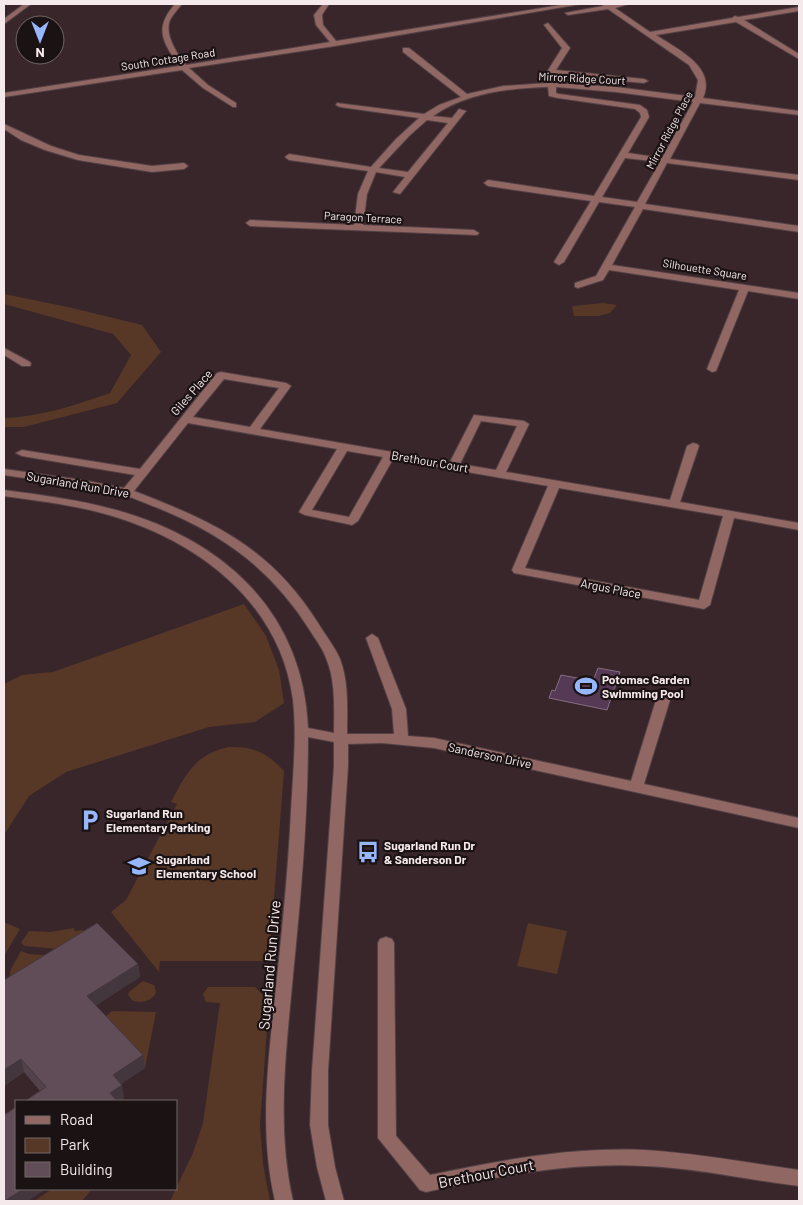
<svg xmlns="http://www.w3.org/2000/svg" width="803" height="1205" viewBox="0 0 803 1205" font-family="Barlow,sans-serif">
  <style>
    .green { fill: #573827 }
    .water { fill: #553955; stroke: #856e82 }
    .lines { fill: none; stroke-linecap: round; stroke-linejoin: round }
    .minor-casing { stroke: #534145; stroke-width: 2 }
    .minor { fill: #906762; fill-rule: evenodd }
    .wall { fill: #53424b }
    .shaded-wall { fill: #43363d }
    .building { fill: #604d57; stroke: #43363d }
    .labels { text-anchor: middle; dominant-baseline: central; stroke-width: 4.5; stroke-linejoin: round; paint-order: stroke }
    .far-street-label { font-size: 11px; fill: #f6e9eb; stroke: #1b1213 }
    .street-label { font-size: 12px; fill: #f6e9eb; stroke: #1b1213 }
    .poi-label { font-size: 12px; font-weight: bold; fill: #f6e9eb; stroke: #1b1213; text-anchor: start }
    .near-street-label { font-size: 15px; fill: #f6e9eb; stroke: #1b1213 }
  </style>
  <rect width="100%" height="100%" fill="#39262a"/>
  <path class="green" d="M 4,294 L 68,307 L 142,325 L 161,352 L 117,403 L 24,427 L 4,427 L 4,418 C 40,417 76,405 110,393 L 131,355 L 113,334 L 4,304 Z
    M 603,303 L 617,305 L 610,313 L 599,316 L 574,316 L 572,306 Z
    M 244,604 L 266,636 L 279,670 L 284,703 L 255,722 L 209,727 L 66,772 L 29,796 L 4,835 L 4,684 L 22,675 L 53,672 Z
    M 229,747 C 254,746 267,753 284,771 L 269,961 L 160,961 L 159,972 L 111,912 L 126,900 L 177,804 L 171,802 C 186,774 195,754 229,747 Z
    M 4,922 L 20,929 L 4,956 Z
    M 528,923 L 567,931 L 557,974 L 517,966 Z
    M 74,928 L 75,931 L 83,930 L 84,936 L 58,949 L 25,946 L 21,943 L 29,931 L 50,932 Z
    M 21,951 L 29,954 L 53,956 L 9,979 L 11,969 Z
    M 143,981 L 154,985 L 156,992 C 153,1001 142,1003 133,1001 L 128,995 L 129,992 Z
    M 208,987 L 255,987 L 269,1001 L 260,1125 L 263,1164 L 270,1201 L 170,1201 L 193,1153 L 203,1123 L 220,1003 L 206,1002 L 203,994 Z
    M 112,1011 L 156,1012 L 145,1068 L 100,1021 Z
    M 52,1189 L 92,1189 L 82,1201 L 34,1201 Z"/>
  <path class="water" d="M 598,668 L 620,672 L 607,710 L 549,698 L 552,690 L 555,691 L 561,675 L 593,681 Z"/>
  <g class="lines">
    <g class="minor-casing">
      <path id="minor" d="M 24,4 L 31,4 L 4,24 L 4,19 Z
        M 175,4 L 182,4 C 178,9 173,14 170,20 C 164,34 177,54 186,65 L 330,42 L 316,25 L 314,15 L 323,4 L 329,4 L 322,15 L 323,25 L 336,41 L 567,4 L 581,4 L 335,46 L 189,68 L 208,85 L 236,103 L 236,107 L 233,107 L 203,88 L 182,70 L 4,97 L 4,93 L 179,66 C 162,41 154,28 175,4 Z
        M 602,4 L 629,4 L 615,8 L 650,32 L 732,18 L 735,16 L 738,17 L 799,7 L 799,11 L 744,20 L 799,54 L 799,59 L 736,22 L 656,35 C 677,49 717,67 703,98 L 799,111 L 799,115 L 700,103 L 670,159 L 799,175 L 799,180 L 667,163 L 645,204 L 799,226 L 799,232 L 643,209 L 612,265 L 799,293 L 799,299 L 748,291 L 716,371 L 712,372 L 707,369 L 739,290 L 609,270 L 603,280 L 578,288 L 575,287 L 575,283 L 596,276 L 635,207 L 599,202 L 564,262 L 559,265 L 554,262 L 591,201 L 488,186 L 484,183 L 488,180 L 594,196 L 641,117 L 640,113 L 635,109 L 558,98 L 549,96 L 548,87 C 509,88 466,93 433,116 L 452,118 L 459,109 L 466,111 L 400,194 L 393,192 L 405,177 L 376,172 L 367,194 L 363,225 L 474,230 L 479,233 L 477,235 L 250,226 L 246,223 L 250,220 L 354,225 L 358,194 L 368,171 L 289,160 L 285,157 L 289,154 L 371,167 L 396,139 L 419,118 L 340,107 L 336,105 L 337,103 L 424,114 L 439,105 L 461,97 L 403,52 L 403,48 L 409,48 L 467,94 L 503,86 L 548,83 L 547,72 L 562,48 L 544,25 L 548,23 L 570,48 L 556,70 L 644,79 L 648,81 L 644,83 L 555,75 L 555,83 L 616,87 L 695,97 L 698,80 L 689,65 L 608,9 L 568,15 L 565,13 L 603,6 ZM 556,87 L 616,92 L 693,102 L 662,158 L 628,153 L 649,117 L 647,110 L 640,105 L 559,94 L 556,93 ZM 427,120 L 448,123 L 408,172 L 379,168 L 409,136 ZM 625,158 L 660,162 L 637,202 L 602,197 Z
        M 4,124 L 51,146 L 79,155 L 152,166 L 184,163 L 188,166 L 184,169 L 152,172 L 78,160 L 45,150 L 21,140 L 4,129 Z
        M 4,348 L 30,362 L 31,364 L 30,366 L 22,366 L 4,355 Z
        M 221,372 L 286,383 L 291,386 L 260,429 L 450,462 L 474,415 L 524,421 L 529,424 L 506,472 L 670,500 L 687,446 L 693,443 L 697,444 L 699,446 L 680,502 L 799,523 L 799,530 L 734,518 L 710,605 L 704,609 L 514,573 L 512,570 L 548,486 L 393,459 L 358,521 L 352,525 L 305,515 L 299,512 L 337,449 L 188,423 L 134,491 C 214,522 270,547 318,623 C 325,635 335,647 340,659 C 349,683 347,709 347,734 L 394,734 L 392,709 L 366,638 L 372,634 L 378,638 L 406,709 L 408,736 L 434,738 L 631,781 L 656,700 L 658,697 L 668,697 L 670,700 L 644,784 L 799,818 L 799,828 L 434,748 L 382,743 L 348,744 L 348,766 L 328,1071 L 328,1125 L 335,1167 L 344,1201 L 326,1201 L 317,1167 L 310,1125 L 312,1071 L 334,766 L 334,742 L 308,737 C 308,816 301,896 293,975 C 286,1051 276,1126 293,1201 L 275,1201 C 260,1136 267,1072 274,1006 C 281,941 288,876 291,811 C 293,774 297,736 293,700 C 280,602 198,541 109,515 C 75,505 39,501 4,496 L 4,490 C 42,495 80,500 116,510 C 224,540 303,612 308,728 L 334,733 C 334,708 336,681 326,658 C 323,649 316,640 311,632 C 273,571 225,535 158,508 C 147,504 135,498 123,495 C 85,484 43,481 4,475 L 4,469 L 82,480 L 124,488 L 135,475 L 22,456 L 16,453 L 22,450 L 140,469 L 217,373 ZM 224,379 L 279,388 L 250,427 L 193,417 ZM 481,421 L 517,426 L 496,470 L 460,464 ZM 347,451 L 383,457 L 349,517 L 312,510 ZM 559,488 L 723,516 L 699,600 L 525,568 Z
        M 386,937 L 392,939 L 394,943 L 396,1136 L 430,1175 C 501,1160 571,1147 644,1150 C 696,1153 748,1163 799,1170 L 799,1186 C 748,1180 697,1168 645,1166 C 570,1162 498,1176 426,1192 L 420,1190 L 378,1138 L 378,943 L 380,939 Z"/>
    </g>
    <use href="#minor" class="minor"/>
  </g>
  <path class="wall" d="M 138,964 L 140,977 L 95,1006 L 143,1055 L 145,1068 L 121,1084 L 124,1098 L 120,1101 L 25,1101 L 40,1091 L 24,1072 L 4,1086 L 4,980 Z"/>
  <path class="shaded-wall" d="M 138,964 L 140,977 L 89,1010 L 87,996 Z
    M 143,1055 L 145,1068 L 115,1088 L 113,1075 Z
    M 21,1059 L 24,1072 L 4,1086 L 4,1070 Z
    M 122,1085 L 124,1098 L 120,1101 L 111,1101 L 110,1093 Z
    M 23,1189 L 46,1189 L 28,1201 L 5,1201 Z"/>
  <path class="building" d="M 97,923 L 138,964 L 87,996 L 143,1055 L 113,1075 L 122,1085 L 110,1093 L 117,1101 L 25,1101 L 46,1087 L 21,1059 L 4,1070 L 4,980 Z
    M 16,1107 L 16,1189 L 23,1189 L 5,1201 L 4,1201 L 4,1115 Z"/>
  <defs>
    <g id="stadium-bare" transform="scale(1.725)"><path d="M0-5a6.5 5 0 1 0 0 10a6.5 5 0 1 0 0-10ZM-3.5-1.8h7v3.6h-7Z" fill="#96b6fd" stroke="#1b1213" stroke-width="2.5" paint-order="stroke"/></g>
    <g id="parking-bare" transform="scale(1.725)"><path d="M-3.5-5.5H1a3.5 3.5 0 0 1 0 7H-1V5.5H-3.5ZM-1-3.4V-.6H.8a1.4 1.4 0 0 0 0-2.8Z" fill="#96b6fd" stroke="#1b1213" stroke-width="2.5" paint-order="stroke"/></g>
    <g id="bus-bare" transform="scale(1.725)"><path d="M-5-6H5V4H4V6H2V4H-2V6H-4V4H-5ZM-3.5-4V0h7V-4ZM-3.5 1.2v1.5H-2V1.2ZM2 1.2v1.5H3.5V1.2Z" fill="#96b6fd" stroke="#1b1213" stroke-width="2.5" paint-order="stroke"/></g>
    <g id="school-bare" transform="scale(1.725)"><path d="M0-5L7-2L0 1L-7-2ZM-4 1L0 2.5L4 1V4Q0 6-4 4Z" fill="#96b6fd" stroke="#1b1213" stroke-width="2.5" paint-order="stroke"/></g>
  </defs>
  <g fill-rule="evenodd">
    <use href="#stadium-bare" x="586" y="686"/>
    <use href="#parking-bare" x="90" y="820"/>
    <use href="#bus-bare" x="368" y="852"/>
    <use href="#school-bare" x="139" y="866"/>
  </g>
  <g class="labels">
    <g class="far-street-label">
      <text transform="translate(168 59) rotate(-9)">South Cottage Road</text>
      <text transform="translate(582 78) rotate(3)">Mirror Ridge Court</text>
      <text transform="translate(669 130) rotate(-62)">Mirror Ridge Place</text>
      <text transform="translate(363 217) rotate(3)">Paragon Terrace</text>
      <text transform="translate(705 269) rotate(9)">Silhouette Square</text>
    </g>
    <g class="street-label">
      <text transform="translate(191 392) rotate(-49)">Giles Place</text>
      <text transform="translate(430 461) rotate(10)">Brethour Court</text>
      <text transform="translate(78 484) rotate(10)">Sugarland Run Drive</text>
      <text transform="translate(611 588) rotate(11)">Argus Place</text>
      <text transform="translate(490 755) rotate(12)">Sanderson Drive</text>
    </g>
    <g class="poi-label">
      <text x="602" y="679">Potomac Garden<tspan x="602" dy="14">Swimming Pool</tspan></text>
      <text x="106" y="813">Sugarland Run<tspan x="106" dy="14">Elementary Parking</tspan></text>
      <text x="384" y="845">Sugarland Run Dr<tspan x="384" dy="14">&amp; Sanderson Dr</tspan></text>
      <text x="156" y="859">Sugarland<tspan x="156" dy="14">Elementary School</tspan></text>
    </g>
    <g class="near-street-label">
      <text transform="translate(269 965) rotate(-85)">Sugarland Run Drive</text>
      <text transform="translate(486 1173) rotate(-11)">Brethour Court</text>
    </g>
  </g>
  <rect width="803" height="1205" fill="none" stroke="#f6e9eb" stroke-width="10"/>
  <rect x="15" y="1100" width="162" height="90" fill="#1b1213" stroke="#736869"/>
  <rect x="25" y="1116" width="25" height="8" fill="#906762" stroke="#736869"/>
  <text x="60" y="1125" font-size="15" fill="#f6e9eb">Road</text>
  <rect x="25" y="1138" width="25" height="15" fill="#573827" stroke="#736869"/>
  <text x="60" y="1150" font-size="15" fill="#f6e9eb">Park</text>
  <rect x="25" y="1162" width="25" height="15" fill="#604d57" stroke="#736869"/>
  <text x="60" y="1175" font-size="15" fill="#f6e9eb">Building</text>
  <g transform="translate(40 40) rotate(180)"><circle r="24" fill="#1b1213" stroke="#736869"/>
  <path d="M0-4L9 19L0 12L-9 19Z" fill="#96b6fd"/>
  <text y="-8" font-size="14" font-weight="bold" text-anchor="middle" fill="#f6e9eb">N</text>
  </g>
</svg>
